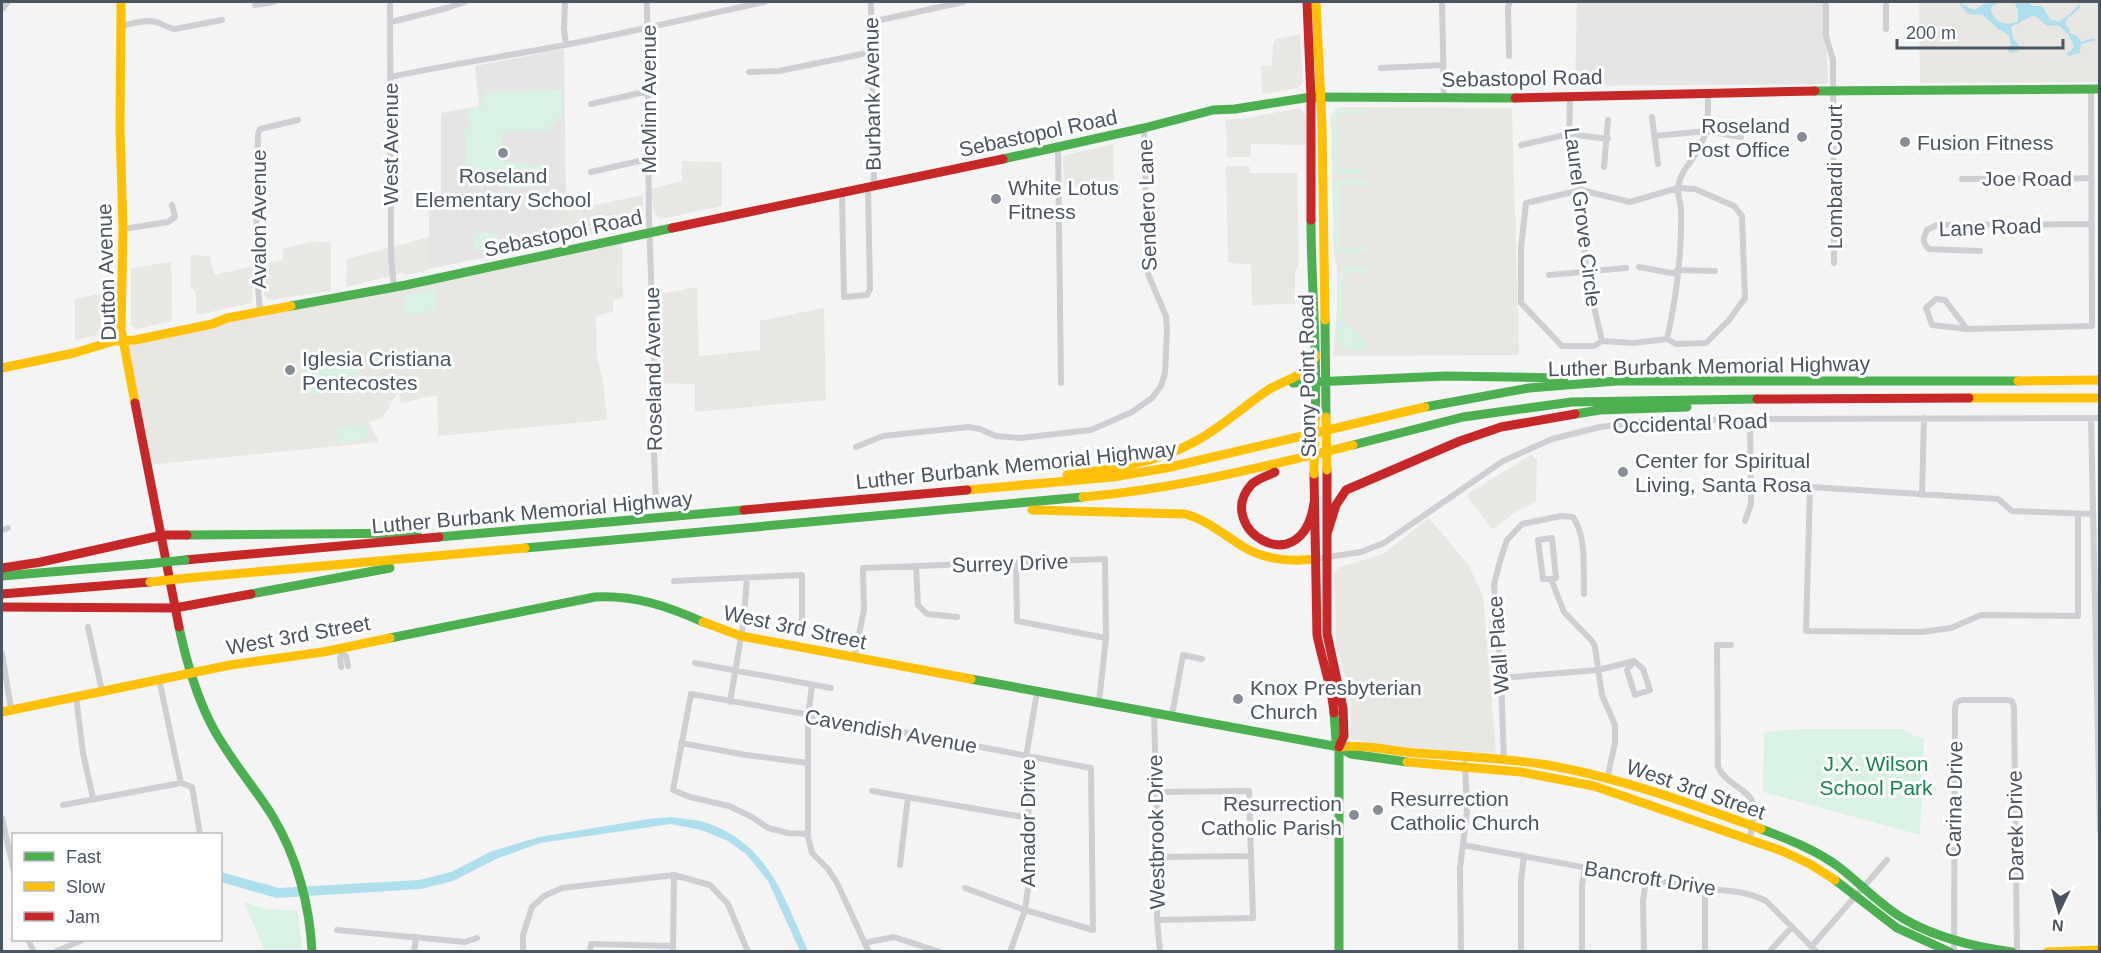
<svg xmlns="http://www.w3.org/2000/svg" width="2101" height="953" viewBox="0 0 2101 953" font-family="Arial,sans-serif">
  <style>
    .commercial { fill: #e8e7e3 }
    .education { fill: #e6e5e6 }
    .green { fill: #d9f2e4 }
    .water { fill: #aedfef }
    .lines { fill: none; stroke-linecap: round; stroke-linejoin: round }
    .street { stroke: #cecfd2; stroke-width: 6 }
    .fast { stroke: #4caf50; stroke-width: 9 }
    .slow { stroke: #ffc107; stroke-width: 9 }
    .jam { stroke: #c62828; stroke-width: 9 }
    .fast-bridge { stroke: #4caf50; stroke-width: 9 }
    .slow-bridge { stroke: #ffc107; stroke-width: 9 }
    .poi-dot { fill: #868d94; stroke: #fff; stroke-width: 2 }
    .labels { text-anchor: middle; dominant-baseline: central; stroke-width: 6; stroke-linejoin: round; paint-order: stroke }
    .street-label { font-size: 21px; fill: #4a5561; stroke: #fff }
    .poi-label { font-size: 21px; fill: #4a5561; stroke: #fff; text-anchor: start }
    .park-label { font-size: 21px; fill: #188553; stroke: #fff }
  </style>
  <rect width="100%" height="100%" fill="#f4f4f4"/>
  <path class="commercial" d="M 1919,2 L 2099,2 L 2099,82 L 1920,83 Z
    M 1300,34 L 1303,83 L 1298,88 L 1262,94 L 1261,66 L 1272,65 L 1273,44 L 1275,39 Z
    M 1343,107 L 1512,108 L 1519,355 L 1333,356 L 1337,310 L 1337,268 L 1334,253 L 1331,116 L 1337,108 Z
    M 1299,108 L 1306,115 L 1306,145 L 1251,144 L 1251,157 L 1227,157 L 1226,120 L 1247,118 Z
    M 1113,144 L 1114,186 L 1064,187 L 1063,156 Z
    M 682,161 L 722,162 L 722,206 L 661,219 L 654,213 L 651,189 L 682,181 Z
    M 1226,166 L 1249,166 L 1250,173 L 1297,173 L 1299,257 L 1298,268 L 1295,271 L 1295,304 L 1252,305 L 1251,264 L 1228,263 Z
    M 565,192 L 566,211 L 643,195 L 643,220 L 638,226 L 553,243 L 553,193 Z
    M 429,237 L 429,270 L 407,275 L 403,273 L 346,287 L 347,259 Z
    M 622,240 L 623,298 L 613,301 L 613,312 L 596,316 L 597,356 L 603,381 L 607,420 L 438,436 L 437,395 L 401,403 L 398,393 L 382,418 L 369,422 L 379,442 L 147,465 L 125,340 Z
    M 313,241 L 331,243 L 331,291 L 268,300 L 264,295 L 264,264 L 283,260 L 283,249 Z
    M 191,255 L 210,256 L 214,275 L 254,266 L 252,303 L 197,315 L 196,293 L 190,286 Z
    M 171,262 L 172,321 L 136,329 L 131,325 L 131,268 Z
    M 697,287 L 699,356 L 760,350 L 760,321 L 824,308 L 826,400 L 695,412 L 695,384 L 656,383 L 655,295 Z
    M 112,291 L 111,332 L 75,340 L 75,299 Z
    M 1531,455 L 1537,459 L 1536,502 L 1514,513 L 1494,529 L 1491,528 L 1467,496 L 1469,493 Z
    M 1429,518 L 1468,564 L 1483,596 L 1496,753 L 1397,747 L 1351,739 L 1350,693 L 1336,645 L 1334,572 L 1340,567 L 1383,554 Z"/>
  <path class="education" d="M 1577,2 L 1824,2 L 1828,84 L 1575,86 Z
    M 564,49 L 566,192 L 553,193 L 553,243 L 429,269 L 429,199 L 441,196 L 441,113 L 479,106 L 475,66 Z"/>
  <path class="green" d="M 562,90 L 562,115 L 549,130 L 502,132 L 504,162 L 544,165 L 542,187 L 502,188 L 502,171 L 466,171 L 466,136 L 464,136 L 464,129 L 470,126 L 468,120 L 468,109 L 480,107 L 486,91 Z
    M 1338,110 L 1367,110 L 1367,114 L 1337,115 L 1338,169 L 1366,169 L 1366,174 L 1334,174 L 1333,114 Z
    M 1334,180 L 1369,180 L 1369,185 L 1339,185 L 1340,249 L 1368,248 L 1368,253 L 1335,253 Z
    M 473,233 L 497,233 L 497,250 L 473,250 Z
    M 1369,267 L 1369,273 L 1363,272 L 1364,279 L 1358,272 L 1347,273 L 1341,279 L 1341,318 L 1369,345 L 1369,350 L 1353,351 L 1335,342 L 1338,310 L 1337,276 L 1340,275 L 1342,268 Z
    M 436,289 L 436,310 L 411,315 L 404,312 L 402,305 L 408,295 Z
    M 356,355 L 362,385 L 310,396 L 303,365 Z
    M 365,424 L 369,439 L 340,444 L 340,441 L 338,441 L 336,429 Z
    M 1799,729 L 1903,729 L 1914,736 L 1924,738 L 1920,835 L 1763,792 L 1764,732 Z
    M 244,902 L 266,909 L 297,911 L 303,951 L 265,951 Z"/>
  <path class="water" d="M 1958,2 L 1974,10 L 1984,4 L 2000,2 L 1991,7 C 1991,21 2007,28 2018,21 L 2018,8 L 2016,8 L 2016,4 L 2009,2 L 2028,2 L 2032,6 L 2042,6 L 2050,19 L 2058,22 L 2069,15 L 2079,4 L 2081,7 L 2066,20 L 2066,25 L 2070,29 L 2070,33 L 2077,36 L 2081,42 L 2094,38 L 2096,40 L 2081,44 L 2080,53 L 2069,56 L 2066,53 L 2071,51 L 2074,46 L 2068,34 L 2058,25 L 2047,26 L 2037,17 L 2032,16 L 2011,27 L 2013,38 L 2019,46 L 2017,52 L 2010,53 L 2008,51 L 2011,44 L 2009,35 L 1998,29 L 1983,15 L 1968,14 Z
    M 672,817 C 682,819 694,819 704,822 C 769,843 783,896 808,951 L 800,951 L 768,881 L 747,855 L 728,841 L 701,830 L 671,824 L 540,843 L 496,859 L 453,881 L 421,889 L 276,898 L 221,882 L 221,872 L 279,888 L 419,880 L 451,872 L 492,851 L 539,837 L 648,819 Z"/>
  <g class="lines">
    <path class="street" d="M 390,2 L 391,256 L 394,287
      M 565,2 L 564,29 L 566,45
      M 647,2 L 649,221 L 654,359 L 655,411 L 653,430 L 656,504
      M 871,2 L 874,187
      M 1442,2 L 1444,98
      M 1826,2 L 1826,36 L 1833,60 L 1834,263
      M 255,5 L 274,2
      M 2,9 L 8,2
      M 391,22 L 447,8 L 465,2
      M 871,22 L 963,2
      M 121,26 C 131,24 145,19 156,22 C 163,24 167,28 175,29 L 222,20
      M 1886,29 L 1886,2
      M 1509,56 L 1508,7 L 1510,2
      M 1381,68 L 1443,65
      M 749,72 L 779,71 L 872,52
      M 390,77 C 448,65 506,56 565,45 C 632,32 698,16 765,2
      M 1570,97 L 1569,145 L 1581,190 L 1586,273 L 1602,341 L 1633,343 L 1667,339 C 1676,299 1682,251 1681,210 C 1681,203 1677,194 1678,187 C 1680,171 1693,161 1700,147 C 1709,129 1708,112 1708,93
      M 591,104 L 649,91
      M 1652,117 L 1658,164
      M 1654,136 L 1707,131 L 1741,137
      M 1521,145 L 1569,134 L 1608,139
      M 1058,146 L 1061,383
      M 1604,167 L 1608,120
      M 591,172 L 648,159
      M 1962,179 L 2091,178
      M 842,193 L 844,297 L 867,295 L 870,289 L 868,188
      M 123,229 L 168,222 L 175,217 L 172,205
      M 1980,251 L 1929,249 C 1922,243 1923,238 1927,230 L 1937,225 L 2092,224
      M 1639,267 L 1677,274
      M 1677,270 L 1715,271
      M 1549,275 L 1626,268
      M 1936,299 L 1945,300 L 1967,329 L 1932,325 L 1926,308 Z
      M 260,312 L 256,264 L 258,134 L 260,129 L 298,120
      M 1967,329 L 2092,326 L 2091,89
      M 1602,341 L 1594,346 L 1562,346 L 1521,303 L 1521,248 L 1526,203 L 1581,190 L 1630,202 L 1678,188 L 1695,189 L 1734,206 L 1742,216 L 1745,298 L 1729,320 L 1706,343 L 1676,344 L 1667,339
      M 2091,418 L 2100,831
      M 856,447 L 883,436 L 968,427 L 980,429 L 996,436 L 1020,438 L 1091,430 L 1132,412 L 1152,398 L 1161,386 L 1165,373 L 1167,329 L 1166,316 L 1148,274 L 1144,128
      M 1922,495 L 1924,418
      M 2078,515 L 2078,616 L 1981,615 L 1951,628 L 1922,632 L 1806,631 L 1810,487 L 1998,499 L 2012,511 L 2092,514
      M 1745,521 L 1751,504 L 1750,419
      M 2,530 L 8,528
      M 1315,559 L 1361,552 L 1384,543 L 1503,461 L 1552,439 L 1600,427 L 1639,422 L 1750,419 L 2100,418
      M 1016,563 L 1017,621 L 1106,638
      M 916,566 L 918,605 L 927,614 L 957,617
      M 1551,579 L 1556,578 L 1552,538 L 1538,540 L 1543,579 L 1551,579 L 1564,612 L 1592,641 L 1595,647 L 1602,695 L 1615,725 L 1615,743 L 1607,779
      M 674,581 L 802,575 L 802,625
      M 88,627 L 102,691
      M 1731,645 L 1717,645 L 1718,767 C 1725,783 1748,790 1752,801 C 1756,812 1751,828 1750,839
      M 341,648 L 342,655 L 340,657 L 341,667
      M 2,653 L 11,709
      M 342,655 L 346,656 L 348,666
      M 854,658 L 864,610 L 863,568 L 1105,559 L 1106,638 L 1099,702
      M 695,663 L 831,688
      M 1501,678 L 1598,670 L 1634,661 L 1643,669 L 1650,690 L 1635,695 L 1627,670 L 1634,661
      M 159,679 L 181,783 L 192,787 L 200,834
      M 812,685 L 808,716 L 808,837 L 812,853 L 828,869 L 837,883 L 869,952
      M 76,696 L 83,753 L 93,798
      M 730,702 L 743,625 L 747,579
      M 1154,712 L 1158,857 L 1157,920 L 1160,952
      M 1172,715 L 1183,655 L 1202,659
      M 681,743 L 746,755 L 808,763
      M 1504,760 L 1501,678 L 1494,585 L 1500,561 L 1507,540 L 1522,524 L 1561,516 L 1573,517 C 1587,537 1583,570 1584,594
      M 872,791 L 1029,818
      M 1155,792 L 1249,791 L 1253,918 L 1157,920
      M 63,805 L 181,783
      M 2,818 L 14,872
      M 808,834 L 788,833 L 768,828 L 752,817 L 729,806 L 690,797 L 673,790 L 691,694 L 839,720 L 1091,768 L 1093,930 L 1025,910 L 965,888
      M 1463,845 L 1674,884 C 1686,886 1697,888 1708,889 C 1729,891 1747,891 1766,901 L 1817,952
      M 1158,857 L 1250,856
      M 900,865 L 908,797
      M 337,930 L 465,942 L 477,938
      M 28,940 L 34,952
      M 864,943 L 894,937 L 940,952
      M 1811,947 L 1887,860
      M 1770,951 L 1791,928
      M 55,952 L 82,940
      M 414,952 L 416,937
      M 523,952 L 523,935 L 532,907 L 544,896 L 562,888 L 674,875 L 710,885 L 728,904 L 748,952
      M 590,952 L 591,944 L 673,946
      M 673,952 L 674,875
      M 1010,952 L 1025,910 L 1031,867 L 1026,757 L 1037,692
      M 1461,952 L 1460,868 L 1467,812 L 1465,764
      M 1521,952 L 1521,880 L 1524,856
      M 1582,952 L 1582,885 L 1585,868
      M 1644,952 L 1643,901 L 1646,879
      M 1705,952 L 1705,889
      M 1954,952 L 1955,709 L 1956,703 L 1961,700 L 2006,700 L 2012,701 L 2014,707 L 2017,952"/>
    <path class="fast" d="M 1815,91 L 2100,89
      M 1003,159 L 1144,128 L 1213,110 L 1235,109 L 1311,97 L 1515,98
      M 1311,220 C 1311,286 1318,352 1315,419
      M 291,306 L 406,285 L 672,228
      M 1325,320 L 1326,417
      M 1293,383 L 1445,376 L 1564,378
      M 1425,407 L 1529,388 L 1617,381 L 2018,381
      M 1575,414 L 1600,410 L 1687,407
      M 1353,445 L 1463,417 L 1572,402 L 1757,399
      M 187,535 L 417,533
      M 439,537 L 744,510
      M 525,548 L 1083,497
      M 2,576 L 147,564
      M 251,594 L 390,568
      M 179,627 C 186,660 195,692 210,722 C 226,755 254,786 273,817 C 297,857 310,906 312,952
      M 390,638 L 595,597 C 635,595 667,606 703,622
      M 971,679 L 1339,747 L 1351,754 L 1407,762
      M 1334,713 L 1336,740 L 1339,747 L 1339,952
      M 1761,829 C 1788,839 1816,850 1839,867 C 1861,884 1880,905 1904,919 C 1937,938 1974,947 2012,952
      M 1835,880 L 1897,928 L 1950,952"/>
    <path class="slow" d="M 121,2 L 120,129 L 123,229 L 121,329 L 135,403
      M 1316,2 L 1322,125 L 1325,320
      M 2,368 L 74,353 L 114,341 L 135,340 L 212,324 L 227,318 L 291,306
      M 2018,381 L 2100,380
      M 1969,398 L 2100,398
      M 1067,475 C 1111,469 1157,463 1196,441 C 1222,427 1244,406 1268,390 C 1289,377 1301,380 1316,356
      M 967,490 L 1113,477 L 1166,468 L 1425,407
      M 1083,497 C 1175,489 1263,467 1353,445
      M 1032,510 L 1185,514 C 1207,520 1223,534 1242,546 C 1264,560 1289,562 1315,559
      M 188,578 L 525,548
      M 703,622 L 741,636 L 971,679
      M 2,712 L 230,665 L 323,652 L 390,638
      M 1339,747 C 1365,744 1390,751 1416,753 C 1460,756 1504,758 1548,765 C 1621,778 1692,804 1761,829
      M 1407,762 L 1521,772 L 1594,786 L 1782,851 L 1810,864 L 1835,880
      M 2047,952 L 2100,950"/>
    <path class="jam" d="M 1307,2 L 1311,97 L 1311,220
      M 1515,98 L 1815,91
      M 672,228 L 1003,159
      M 1757,399 L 1969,398
      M 135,403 L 179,627
      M 1327,470 L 1327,634 L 1343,708 L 1344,736 L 1339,747
      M 1275,472 C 1268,476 1256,479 1251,485 C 1213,528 1302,585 1314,503
      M 1314,474 L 1317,635 C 1322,661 1332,686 1334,713
      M 744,510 L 967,490
      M 1327,534 L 1336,505 L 1346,490 L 1460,441 L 1501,427 L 1575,414
      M 185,560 L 439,537
      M 2,568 L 41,562 L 163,535 L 187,535
      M 2,594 L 150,582
      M 2,607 L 175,608 L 251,594"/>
    <path class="fast-bridge" d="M 147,564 L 185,560"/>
    <path class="slow-bridge" d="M 1326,417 L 1327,470
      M 1314,474 L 1315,419
      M 150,582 L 188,578"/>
  </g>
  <g class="poi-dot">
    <circle cx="1802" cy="137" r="6"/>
    <circle cx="1905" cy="142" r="6"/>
    <circle cx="503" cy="153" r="6"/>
    <circle cx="996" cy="199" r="6"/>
    <circle cx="290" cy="370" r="6"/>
    <circle cx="1623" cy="472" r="6"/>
    <circle cx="1238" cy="699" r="6"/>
    <circle cx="1378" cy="810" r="6"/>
    <circle cx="1354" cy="815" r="6"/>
  </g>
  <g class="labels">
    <g class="street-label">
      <text transform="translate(1522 78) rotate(-1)">Sebastopol Road</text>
      <text transform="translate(872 94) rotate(-91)">Burbank Avenue</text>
      <text transform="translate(648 99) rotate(-90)">McMinn Avenue</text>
      <text transform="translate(1038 133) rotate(-12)">Sebastopol Road</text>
      <text transform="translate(390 144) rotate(-90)">West Avenue</text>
      <text transform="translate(1834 177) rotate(-90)">Lombardi Court</text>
      <text x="2027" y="178">Joe Road</text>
      <text transform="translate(1147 205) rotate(-92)">Sendero Lane</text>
      <text transform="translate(1583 217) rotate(83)">Laurel Grove Circle</text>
      <text transform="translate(258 219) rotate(-90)">Avalon Avenue</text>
      <text transform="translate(1990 227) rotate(-2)">Lane Road</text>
      <text transform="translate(563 233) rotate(-12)">Sebastopol Road</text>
      <text transform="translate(106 272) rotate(-92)">Dutton Avenue</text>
      <text transform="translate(1709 366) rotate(-1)">Luther Burbank Memorial Highway</text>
      <text transform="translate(653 369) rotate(-91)">Roseland Avenue</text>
      <text transform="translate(1307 376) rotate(-91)">Stony Point Road</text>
      <text transform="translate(1690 423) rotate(-2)">Occidental Road</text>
      <text transform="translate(1016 465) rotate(-6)">Luther Burbank Memorial Highway</text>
      <text transform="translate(532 512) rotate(-5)">Luther Burbank Memorial Highway</text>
      <text transform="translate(1010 563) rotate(-2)">Surrey Drive</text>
      <text transform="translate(795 627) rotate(12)">West 3rd Street</text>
      <text transform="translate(298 635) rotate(-10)">West 3rd Street</text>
      <text transform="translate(1498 645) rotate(-94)">Wall Place</text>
      <text transform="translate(891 731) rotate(10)">Cavendish Avenue</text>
      <text transform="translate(1696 789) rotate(19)">West 3rd Street</text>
      <text transform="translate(1954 799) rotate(-89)">Carina Drive</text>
      <text transform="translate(1027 823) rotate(-90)">Amador Drive</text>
      <text transform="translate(2015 826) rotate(-91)">Darek Drive</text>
      <text transform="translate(1156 832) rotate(-91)">Westbrook Drive</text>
      <text transform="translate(1650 878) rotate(9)">Bancroft Drive</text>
    </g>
    <g class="poi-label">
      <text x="1790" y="125" text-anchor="end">Roseland<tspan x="1790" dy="24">Post Office</tspan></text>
      <text x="1917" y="142">Fusion Fitness</text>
      <text x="503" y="175" text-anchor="middle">Roseland<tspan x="503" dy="24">Elementary School</tspan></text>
      <text x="1008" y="187">White Lotus<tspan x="1008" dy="24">Fitness</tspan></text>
      <text x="302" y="358">Iglesia Cristiana<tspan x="302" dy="24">Pentecostes</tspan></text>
      <text x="1635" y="460">Center for Spiritual<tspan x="1635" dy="24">Living, Santa Rosa</tspan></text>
      <text x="1250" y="687">Knox Presbyterian<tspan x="1250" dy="24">Church</tspan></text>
      <text x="1390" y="798">Resurrection<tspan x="1390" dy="24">Catholic Church</tspan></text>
      <text x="1342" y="803" text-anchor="end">Resurrection<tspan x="1342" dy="24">Catholic Parish</tspan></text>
    </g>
    <g class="park-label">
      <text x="1876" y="763">J.X. Wilson<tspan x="1876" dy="24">School Park</tspan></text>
    </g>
  </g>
  <rect width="2101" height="953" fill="none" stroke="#4a5561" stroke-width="6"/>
  <rect x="12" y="833" width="210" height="108" fill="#ffffff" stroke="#b7bbc0" stroke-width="1.5"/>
  <rect x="24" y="852" width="30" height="9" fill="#4caf50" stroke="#b7bbc0" stroke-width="1.5"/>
  <text x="66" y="863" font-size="18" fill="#4a5561">Fast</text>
  <rect x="24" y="882" width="30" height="9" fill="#ffc107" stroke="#b7bbc0" stroke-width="1.5"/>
  <text x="66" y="893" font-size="18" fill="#4a5561">Slow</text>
  <rect x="24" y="912" width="30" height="9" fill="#c62828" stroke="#b7bbc0" stroke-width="1.5"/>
  <text x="66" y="923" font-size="18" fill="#4a5561">Jam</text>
  <g transform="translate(2059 911) rotate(185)" stroke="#ffffff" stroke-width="4.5" paint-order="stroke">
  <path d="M0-4.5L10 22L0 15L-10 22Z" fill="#4a5561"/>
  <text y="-9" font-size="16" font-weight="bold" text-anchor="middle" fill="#4a5561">N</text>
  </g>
  <path d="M1897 39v9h166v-9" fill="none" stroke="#4a5561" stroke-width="3"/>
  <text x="1906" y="39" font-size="18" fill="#4a5561" stroke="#ffffff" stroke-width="4.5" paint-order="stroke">200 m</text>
</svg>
